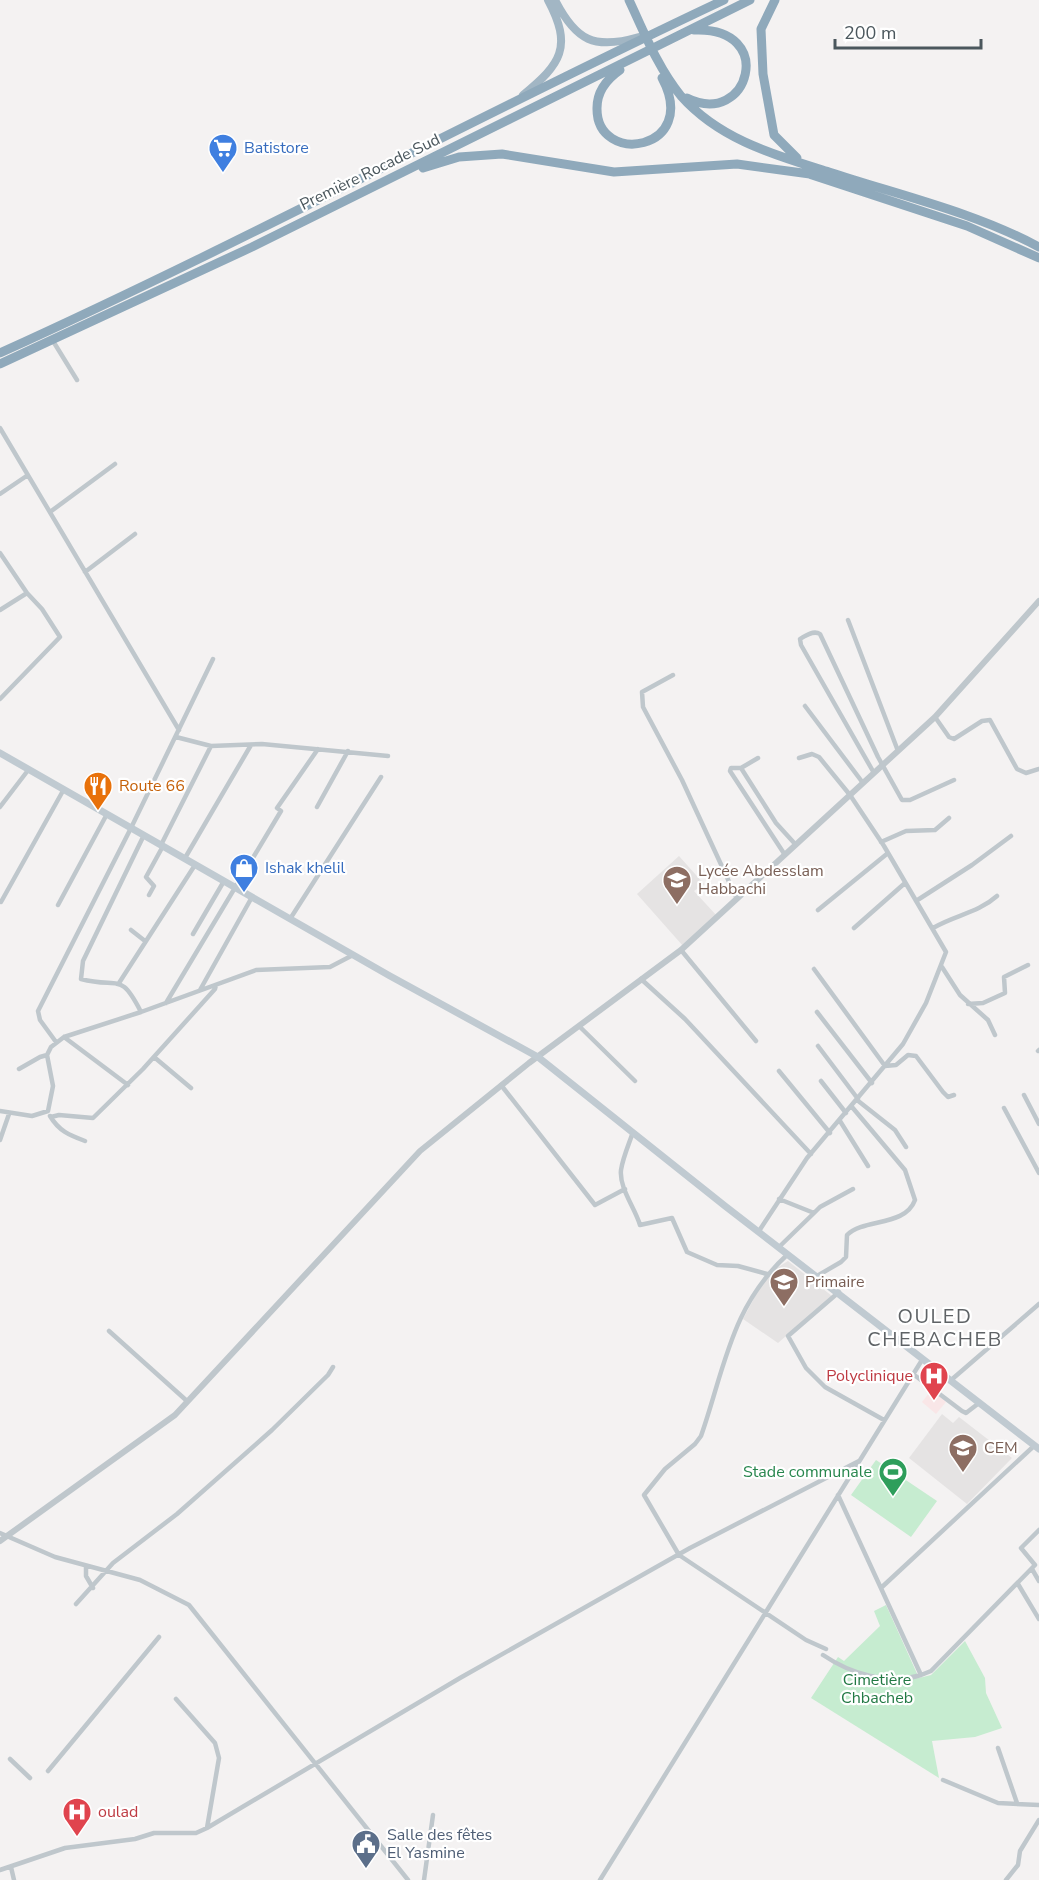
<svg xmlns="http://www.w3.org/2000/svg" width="1039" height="1880" viewBox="0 0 1039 1880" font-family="'Nunito Sans',sans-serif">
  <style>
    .education { fill: #e5e3e3 }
    .medical { fill: #f9e6e7 }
    .green { fill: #c6ecd0 }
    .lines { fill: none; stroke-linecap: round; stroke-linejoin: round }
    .minor { stroke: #bfc7cc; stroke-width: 4.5 }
    .tertiary { stroke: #bfc7cc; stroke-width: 6 }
    .secondary { stroke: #c0cad1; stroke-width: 7 }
    .trunk { stroke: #a2b6c4; stroke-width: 8 }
    .motorway { stroke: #8fa9bb; stroke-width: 9 }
    .labels { text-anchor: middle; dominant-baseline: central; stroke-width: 4.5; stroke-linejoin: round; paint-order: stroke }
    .shop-label { font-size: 16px; fill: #366cbe; stroke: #fff; text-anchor: start }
    .street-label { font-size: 16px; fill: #4b575d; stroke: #fff }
    .food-label { font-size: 16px; fill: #c56008; stroke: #fff; text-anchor: start }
    .education-label { font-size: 16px; fill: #785e54; stroke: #fff; text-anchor: start }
    .health-label { font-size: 16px; fill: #be3a42; stroke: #fff; text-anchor: end }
    .leisure-label { font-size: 16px; fill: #27864d; stroke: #fff; text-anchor: end }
    .park-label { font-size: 16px; fill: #227944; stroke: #fff }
    .service-label { font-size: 16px; fill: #4e5e75; stroke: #fff; text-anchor: start }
    .quarter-label { font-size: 20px; letter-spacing: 1.5px; fill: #5f6366; stroke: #fff }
  </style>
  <rect width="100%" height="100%" fill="#f4f2f2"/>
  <path class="education" d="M 679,856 L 704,884 L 694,891 L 717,916 L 683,946 L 637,894 Z
    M 788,1261 L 832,1296 L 778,1343 L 743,1319 L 767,1274 Z
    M 942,1414 L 953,1423 L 959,1417 L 1012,1458 L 967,1504 L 909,1458 Z"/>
  <path class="medical" d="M 932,1389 L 946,1402 L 936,1414 L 922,1402 Z"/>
  <path class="green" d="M 876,1460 L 937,1501 L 911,1537 L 851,1495 Z
    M 886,1605 L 919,1678 L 931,1675 L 965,1641 L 985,1678 L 986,1693 L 1002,1728 L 975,1737 L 932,1741 L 939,1778 L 811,1698 L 838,1657 L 844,1661 L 880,1626 L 874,1611 Z"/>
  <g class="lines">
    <path class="minor" d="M 53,341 L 77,380
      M 0,428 L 179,730
      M 0,494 L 28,475
      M 50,512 L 115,464
      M 0,553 L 27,593 L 0,610
      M 85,572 L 135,534
      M 848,620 L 898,751
      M 673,675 L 642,692 L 643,707 L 682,780 L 737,899
      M 0,699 L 60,637 L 42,609 L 27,593
      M 805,706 L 863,783
      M 935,717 L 949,737 L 954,739 L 982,721 L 990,720 L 1017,769 L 1026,773 L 1039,769
      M 176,737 L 211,746 L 262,744 L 388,756
      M 758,758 L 741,768 L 731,768 L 730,771 L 785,855
      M 741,768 L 776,823 L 796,845
      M 874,773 L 801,645 L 800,639 C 806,635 814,630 820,634 L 878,757 L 902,800 L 910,800 L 954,780
      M 0,807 L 29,769
      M 317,807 L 348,751
      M 881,842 L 906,831 L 935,830 L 949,818
      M 161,845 L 211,746
      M 185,858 L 251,745
      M 149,895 L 154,886 L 146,877 L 163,846
      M 916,901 L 972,865 L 1011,836
      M 1,902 L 64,789
      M 58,905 L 107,814
      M 818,910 L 888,853
      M 290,919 L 381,777
      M 854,928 L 905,883
      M 933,928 C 955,915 978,913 997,896
      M 131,930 L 145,941
      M 193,934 L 224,881
      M 681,950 L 756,1041
      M 942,967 L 960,995 L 988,1020 L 995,1035
      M 814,969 L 885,1066 L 896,1065 L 908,1055 L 916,1056 L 943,1092 L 948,1097 L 954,1095
      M 641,979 L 685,1019 L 811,1154
      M 119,983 L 195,865
      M 200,990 L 252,897
      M 166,1003 L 281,811 L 277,808 L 318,749
      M 968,1004 L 983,1003 L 1005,993 L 1004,977 L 1028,965
      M 141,1012 C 120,971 120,989 81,979 L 83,961 L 144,835
      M 817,1012 L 872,1083
      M 579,1026 L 635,1081
      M 64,1037 L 128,1085
      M 56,1042 L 40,1020 L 38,1011 L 131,828 L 213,659
      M 818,1046 L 858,1099
      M 1038,1051 L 1039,1050
      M 154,1057 L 191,1088
      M 19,1069 L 40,1057 L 47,1055
      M 779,1071 L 830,1133
      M 821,1081 L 846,1113
      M 501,1085 L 595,1205 L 625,1189
      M 1024,1095 L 1039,1124
      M 857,1100 L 895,1130 L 906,1147
      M 1004,1108 L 1039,1173
      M 0,1111 L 32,1116 L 48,1111 L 53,1086 L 47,1055 L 51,1047 L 64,1037 L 141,1012 L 256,970 L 330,967 L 353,955
      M 50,1116 C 59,1131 69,1135 85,1141
      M 51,1117 L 59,1115 L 93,1118 L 143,1069 L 215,989 L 216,985
      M 840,1121 L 868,1166
      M 633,1132 C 629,1144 623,1157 621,1170 C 619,1188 635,1208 640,1225 L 672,1218 L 687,1252 L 717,1265 L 738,1266 L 767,1274
      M 0,1140 L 9,1114
      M 814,1213 L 820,1207 L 853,1189
      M 759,1231 L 807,1158 L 903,1044 L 926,1003 L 946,952 L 884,846 L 850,795 L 819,757 L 812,754 L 799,758
      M 779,1247 L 814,1213 L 779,1199
      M 788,1254 C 731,1306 725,1367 701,1436 L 695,1444 L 665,1469 L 644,1495 L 679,1555 L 806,1640 L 826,1649
      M 817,1276 L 841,1262 L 846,1257 L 847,1235 C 864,1218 905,1227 915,1200 L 905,1170 L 852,1107
      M 839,1292 L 788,1336 L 806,1368 L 825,1387 L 884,1420
      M 109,1331 L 187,1401
      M 913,1374 L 962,1411 L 966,1413 L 979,1403
      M 950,1381 L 1039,1304
      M 838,1495 L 921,1675 L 931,1671 L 1035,1565 L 1021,1548 L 1039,1530
      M 0,1533 L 55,1557 L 140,1580 L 189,1605 L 408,1880
      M 86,1567 L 86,1576 L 93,1588
      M 1032,1569 L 1039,1581
      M 1018,1584 L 1039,1619
      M 882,1587 L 1035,1445
      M 76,1604 L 113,1563 L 177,1514 L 272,1430 L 328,1375 L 333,1367
      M 823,1655 C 851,1674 888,1685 921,1675
      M 176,1699 L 215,1743 L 219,1758 L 207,1828
      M 998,1748 L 1017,1803
      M 10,1759 L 30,1778
      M 48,1771 L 159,1637
      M 943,1780 L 998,1803 L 1039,1805
      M 11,1867 L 14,1880
      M 0,1870 L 65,1848 L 135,1839 L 154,1833 L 196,1833 L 207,1828 L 460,1678 L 690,1548 L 859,1461
      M 424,1880 L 433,1815
      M 600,1880 L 922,1360
      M 1006,1880 L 1018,1865 L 1020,1851 L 1039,1820"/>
    <path class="tertiary" d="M 0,1541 L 175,1415 L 420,1151 L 529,1063 L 681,950 L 935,717 L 1039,601"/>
    <path class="secondary" d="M 0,753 L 390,976 L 538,1057 L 725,1206 L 1039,1449"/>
    <path class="trunk" d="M 555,0 C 576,41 594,50 639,37
      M 523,95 C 561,64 573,47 548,0"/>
    <path class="motorway" d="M 629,0 C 644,32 658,68 681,96 C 720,140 775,155 829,172 C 899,195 974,212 1039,247
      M 775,0 L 761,29 L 763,74 L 774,135 L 797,158
      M 620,70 C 607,79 597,91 597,108 C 596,167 701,151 662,78
      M 687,98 C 749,129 778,26 694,30
      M 423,168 L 459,157 L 502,154 L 614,172 L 737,164 L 810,174
      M 806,173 L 967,226 L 1039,258
      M 0,353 C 245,242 481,114 724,0
      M 0,364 L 252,247 L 750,0"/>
  </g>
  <defs>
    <g id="supermarket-pin" transform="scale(1.5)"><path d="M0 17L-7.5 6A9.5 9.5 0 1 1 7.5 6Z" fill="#3f7fe0" stroke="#fff"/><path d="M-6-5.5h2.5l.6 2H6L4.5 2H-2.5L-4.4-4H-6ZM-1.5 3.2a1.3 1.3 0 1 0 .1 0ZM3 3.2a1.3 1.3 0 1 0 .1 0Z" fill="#fff"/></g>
    <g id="restaurant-pin" transform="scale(1.5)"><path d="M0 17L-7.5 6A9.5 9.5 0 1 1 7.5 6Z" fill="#e8710a" stroke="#fff"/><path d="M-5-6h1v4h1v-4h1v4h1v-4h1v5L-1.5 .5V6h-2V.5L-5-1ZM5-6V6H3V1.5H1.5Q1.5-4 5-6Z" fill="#fff"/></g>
    <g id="shop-pin" transform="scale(1.5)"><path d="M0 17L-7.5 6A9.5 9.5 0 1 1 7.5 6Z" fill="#3f7fe0" stroke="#fff"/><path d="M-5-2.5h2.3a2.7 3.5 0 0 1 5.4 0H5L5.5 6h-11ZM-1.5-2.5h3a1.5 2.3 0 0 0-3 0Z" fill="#fff"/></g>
    <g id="school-pin" transform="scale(1.5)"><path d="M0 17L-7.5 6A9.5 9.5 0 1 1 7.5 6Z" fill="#8d6e63" stroke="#fff"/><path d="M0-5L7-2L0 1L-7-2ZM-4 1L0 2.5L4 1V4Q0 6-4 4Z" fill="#fff"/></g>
    <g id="hospital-pin" transform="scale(1.5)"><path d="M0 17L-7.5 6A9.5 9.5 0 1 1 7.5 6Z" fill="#e0444e" stroke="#fff"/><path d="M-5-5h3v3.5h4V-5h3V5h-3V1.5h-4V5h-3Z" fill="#fff"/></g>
    <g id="stadium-pin" transform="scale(1.5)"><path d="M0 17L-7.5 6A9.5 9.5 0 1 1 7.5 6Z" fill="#2e9e5b" stroke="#fff"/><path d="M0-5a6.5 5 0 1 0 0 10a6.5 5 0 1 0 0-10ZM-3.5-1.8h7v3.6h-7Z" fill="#fff"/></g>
    <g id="civic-pin" transform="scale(1.5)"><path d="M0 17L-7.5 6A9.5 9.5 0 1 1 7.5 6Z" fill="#5c6f8a" stroke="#fff"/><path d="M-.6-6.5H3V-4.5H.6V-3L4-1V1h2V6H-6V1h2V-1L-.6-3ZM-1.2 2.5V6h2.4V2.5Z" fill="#fff"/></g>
  </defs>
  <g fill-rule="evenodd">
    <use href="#supermarket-pin" x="223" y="148"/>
    <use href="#restaurant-pin" x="98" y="786"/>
    <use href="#shop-pin" x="244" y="868"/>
    <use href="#school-pin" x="677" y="880"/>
    <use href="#school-pin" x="784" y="1282"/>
    <use href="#hospital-pin" x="934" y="1376"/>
    <use href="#school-pin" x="963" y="1448"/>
    <use href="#stadium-pin" x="893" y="1472"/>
    <use href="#hospital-pin" x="77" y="1812"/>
    <use href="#civic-pin" x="366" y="1844"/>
  </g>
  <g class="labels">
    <g class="shop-label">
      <text x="244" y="148">Batistore</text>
      <text x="265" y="868">Ishak khelil</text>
    </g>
    <g class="street-label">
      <text transform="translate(370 172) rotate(-26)">Première Rocade Sud</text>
    </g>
    <g class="food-label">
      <text x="119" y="786">Route 66</text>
    </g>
    <g class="education-label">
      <text x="698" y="871">Lycée Abdesslam<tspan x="698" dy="18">Habbachi</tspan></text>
      <text x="805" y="1282">Primaire</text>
      <text x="984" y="1448">CEM</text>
    </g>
    <g class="health-label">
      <text x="913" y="1376">Polyclinique</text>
      <text x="98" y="1812" text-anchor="start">oulad</text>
    </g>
    <g class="leisure-label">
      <text x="872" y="1472">Stade communale</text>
    </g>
    <g class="park-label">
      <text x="877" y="1680">Cimetière<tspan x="877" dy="18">Chbacheb</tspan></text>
    </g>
    <g class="service-label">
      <text x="387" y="1835">Salle des fêtes<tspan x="387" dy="18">El Yasmine</tspan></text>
    </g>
    <g class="quarter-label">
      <text x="935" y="1316">OULED<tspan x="935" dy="23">CHEBACHEB</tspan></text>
    </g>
  </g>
  <path d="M835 39v9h146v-9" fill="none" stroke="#4b575d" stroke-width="3"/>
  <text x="844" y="39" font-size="18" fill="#4b575d" stroke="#ffffff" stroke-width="4.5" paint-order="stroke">200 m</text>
</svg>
